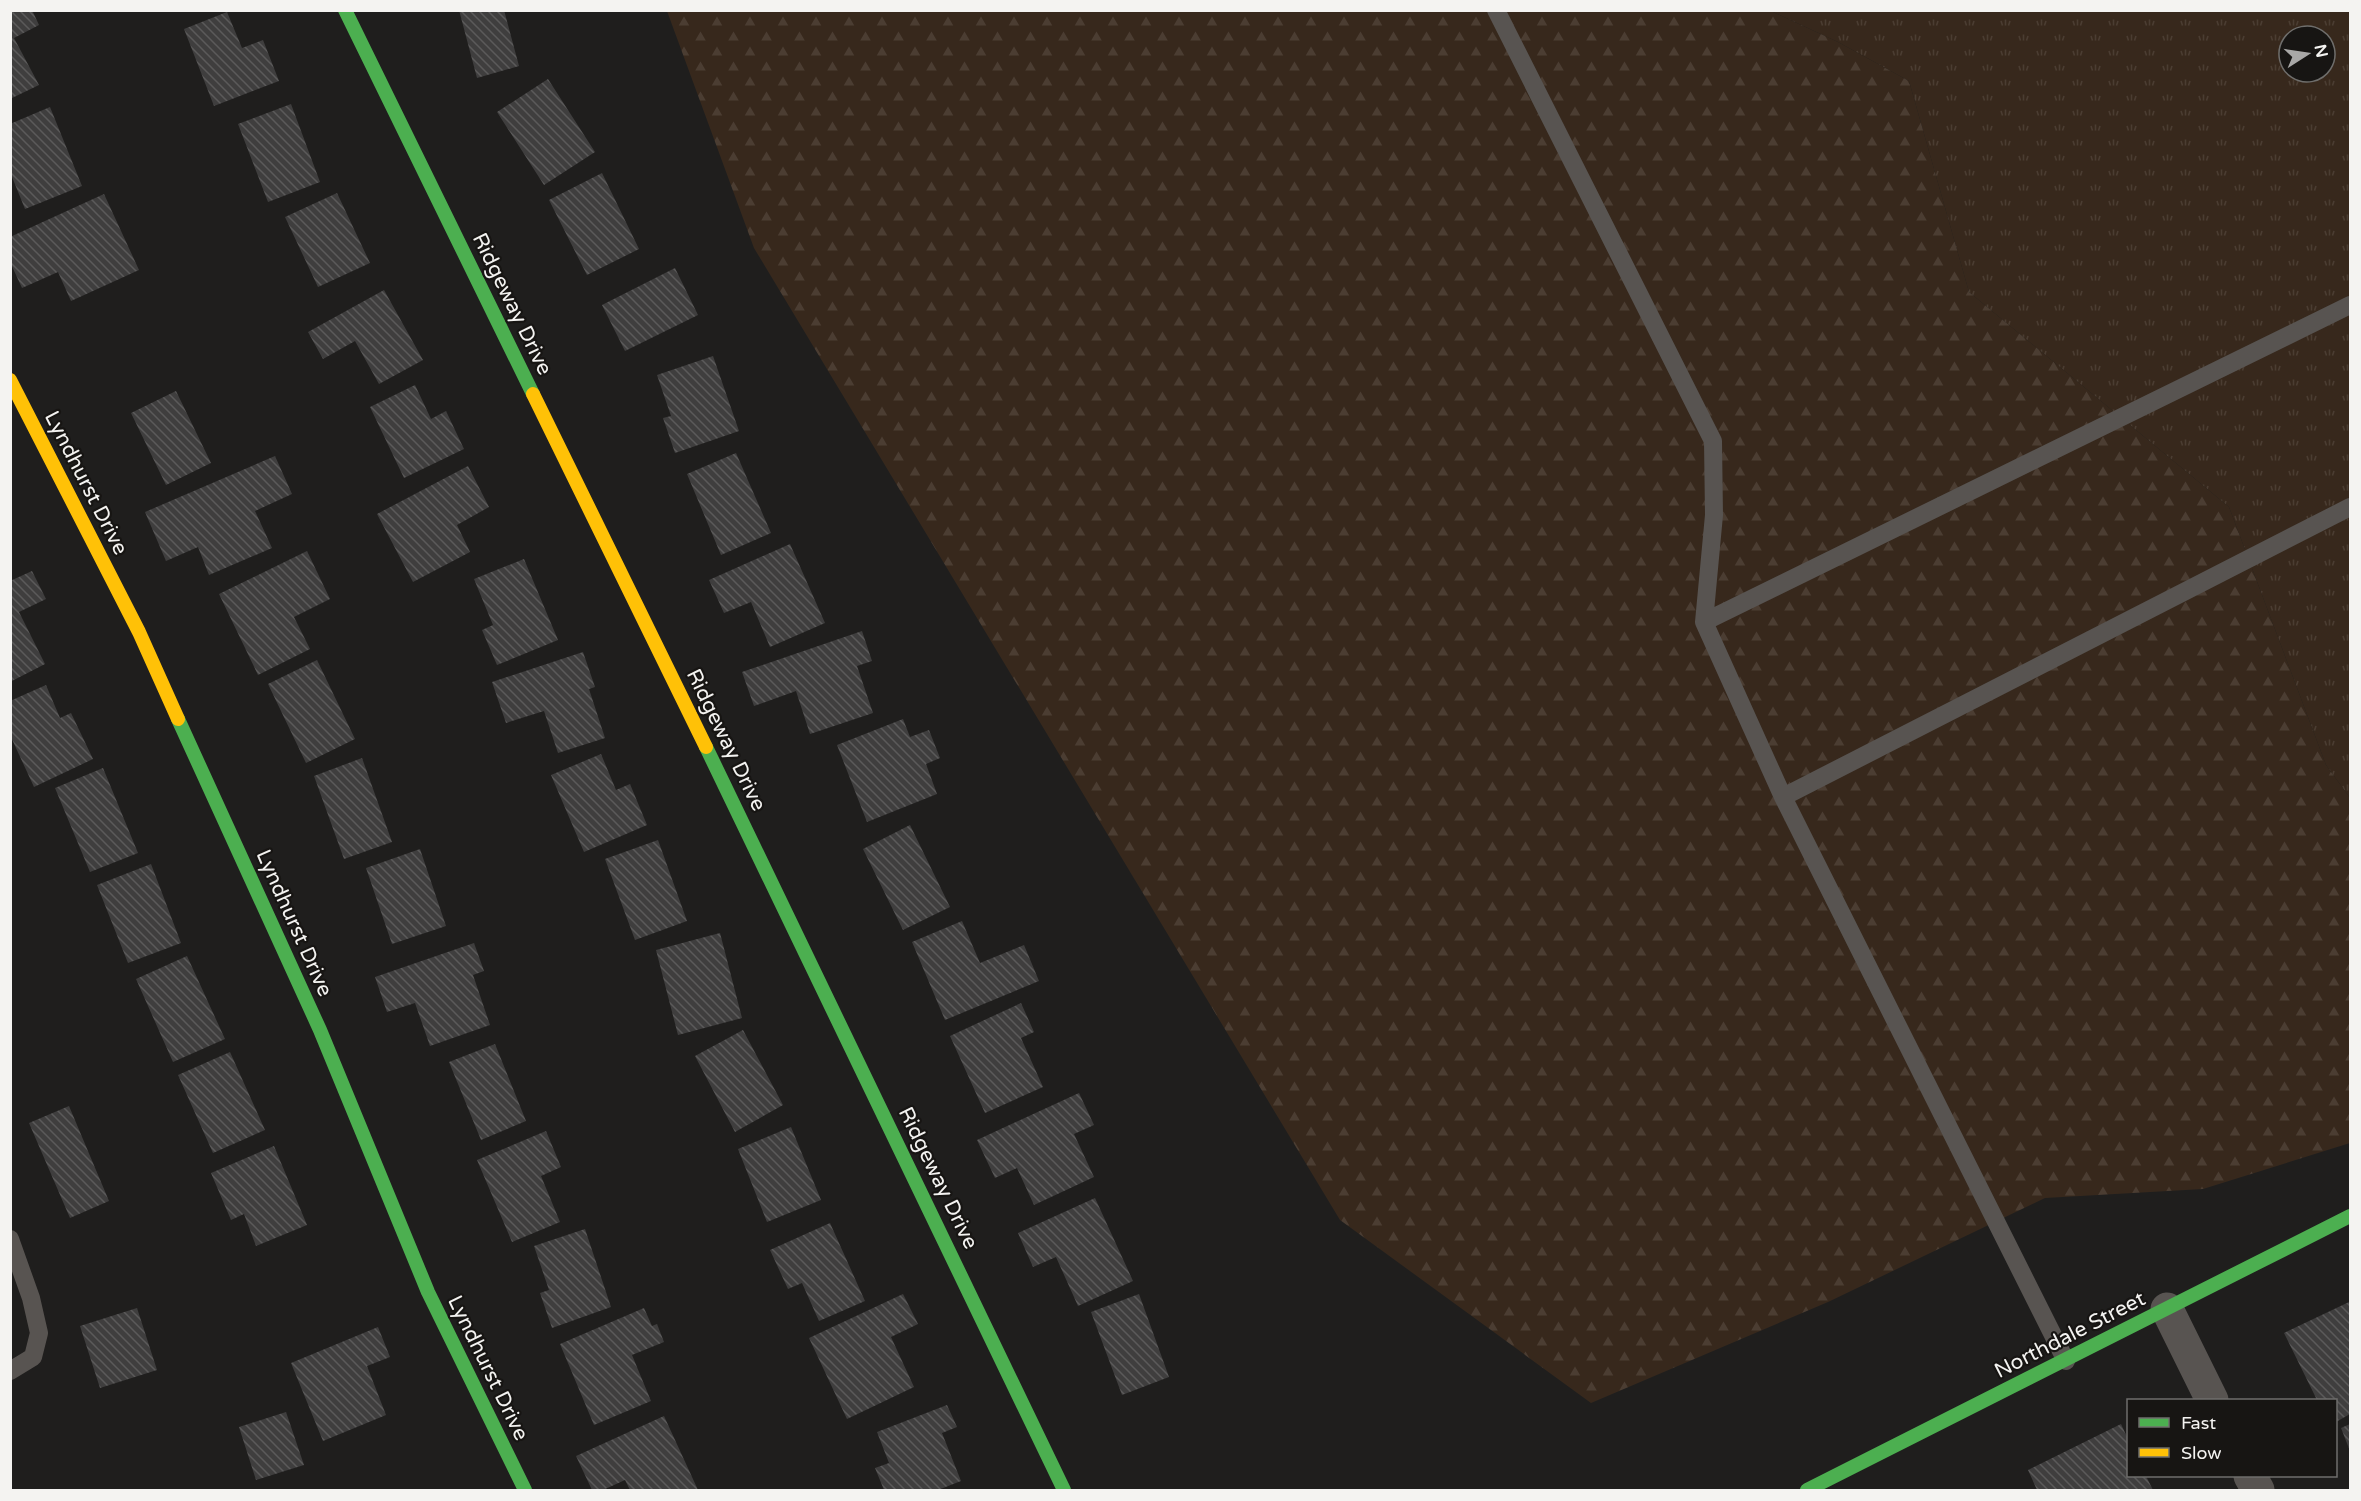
<svg xmlns="http://www.w3.org/2000/svg" width="2361" height="1501" viewBox="0 0 2361 1501" font-family="'Varela Round',sans-serif">
  <style>
    .grass { fill: url(#grass-tufts); fill-rule: evenodd }
    .forest { fill: url(#forest-firs) }
    .building { fill: url(#building-back-hatch) }
    .lines { fill: none; stroke-linecap: round; stroke-linejoin: round }
    .lane { stroke: #585451; stroke-width: 18 }
    .street { stroke: #585451; stroke-width: 33 }
    .fast { stroke: #4caf50; stroke-width: 14 }
    .slow { stroke: #ffc107; stroke-width: 14 }
    .labels { text-anchor: middle; dominant-baseline: central; stroke-width: 4.5; stroke-linejoin: round; paint-order: stroke }
    .street-label { font-size: 21px; fill: #f4f3f1; stroke: #171513 }
  </style>
  <defs>
    <pattern id="grass-tufts" width="24" height="20" patternUnits="userSpaceOnUse" patternTransform="scale(1.5)"><rect width="24" height="20" fill="#37281c"/><path d="M3 7l-1-3M5 7V3M7 7l1-3M15 17l-1-3M17 17v-4M19 17l1-3" fill="none" stroke="#4b3d32"/></pattern>
    <pattern id="forest-firs" width="22" height="20" patternUnits="userSpaceOnUse" patternTransform="scale(1.5)"><rect width="22" height="20" fill="#37281c"/><path d="M5 1l3.5 6h-7zM16 11l3.5 6h-7z" fill="#4b3d32"/></pattern>
    <pattern id="building-back-hatch" width="6" height="6" patternUnits="userSpaceOnUse" patternTransform="scale(1.5)"><rect width="6" height="6" fill="#3f3e3e"/><path d="M-1 5l2 2M0 0l6 6M5-1l2 2" fill="none" stroke="#5b5a5a"/></pattern>
  </defs>
  <rect width="100%" height="100%" fill="#1f1e1d"/>
  <path class="grass" d="M 1771,11 L 2350,11 L 2350,798 L 2326,765 L 2229,507 L 1969,292 L 1909,81 L 1838,42 ZM 2289,36 L 2325,36 L 2325,72 L 2289,72 Z"/>
  <path class="forest" d="M 667,11 L 1771,11 L 1838,42 L 1909,81 L 1969,292 L 2229,507 L 2326,765 L 2350,798 L 2350,1143 L 2203,1189 L 2045,1198 L 1828,1302 L 1591,1403 L 1340,1220 L 754,248 Z"/>
  <path class="building" d="M 10,10 L 32,10 L 39,25 L 14,38 L 39,85 L 10,99 Z
    M 459,10 L 504,10 L 519,66 L 477,78 Z
    M 227,12 L 242,48 L 263,40 L 279,81 L 214,106 L 184,29 Z
    M 548,79 L 595,152 L 544,185 L 497,112 Z
    M 291,104 L 320,182 L 268,202 L 238,124 Z
    M 50,107 L 82,186 L 25,209 L 10,172 L 10,124 Z
    M 602,173 L 639,249 L 587,275 L 549,200 Z
    M 337,193 L 370,263 L 318,287 L 285,217 Z
    M 104,194 L 139,270 L 71,301 L 58,272 L 22,288 L 10,262 L 10,237 Z
    M 675,268 L 698,315 L 625,351 L 602,305 Z
    M 384,290 L 423,360 L 379,384 L 355,341 L 323,359 L 308,332 Z
    M 713,356 L 739,431 L 675,453 L 663,418 L 671,416 L 657,375 Z
    M 415,385 L 431,419 L 446,411 L 464,449 L 404,478 L 370,407 Z
    M 176,391 L 211,463 L 166,485 L 131,413 Z
    M 736,453 L 771,533 L 721,555 L 687,474 Z
    M 275,456 L 292,494 L 255,511 L 272,548 L 209,575 L 198,547 L 166,561 L 145,512 Z
    M 468,466 L 489,507 L 457,525 L 470,552 L 413,582 L 377,514 Z
    M 790,544 L 825,623 L 770,647 L 751,602 L 724,613 L 709,580 Z
    M 307,551 L 330,599 L 294,617 L 310,649 L 258,675 L 219,594 Z
    M 524,559 L 558,640 L 497,665 L 482,630 L 493,625 L 474,579 Z
    M 32,571 L 46,599 L 19,612 L 45,664 L 10,682 L 10,581 Z
    M 862,631 L 872,661 L 857,666 L 873,713 L 810,734 L 796,691 L 754,706 L 742,672 Z
    M 583,652 L 595,687 L 589,689 L 605,738 L 558,753 L 544,711 L 506,723 L 492,682 Z
    M 317,660 L 355,739 L 306,763 L 268,684 Z
    M 46,685 L 60,718 L 71,713 L 93,759 L 34,787 L 10,735 L 10,701 Z
    M 903,719 L 910,737 L 929,730 L 940,758 L 926,764 L 937,794 L 867,822 L 837,745 Z
    M 601,754 L 616,790 L 630,784 L 647,825 L 584,852 L 551,775 Z
    M 362,758 L 392,842 L 344,859 L 314,776 Z
    M 103,768 L 138,853 L 90,872 L 55,788 Z
    M 910,825 L 950,907 L 903,930 L 863,849 Z
    M 658,840 L 687,921 L 635,940 L 605,859 Z
    M 420,849 L 446,926 L 392,944 L 366,868 Z
    M 151,864 L 181,943 L 128,963 L 97,885 Z
    M 962,921 L 980,963 L 1024,945 L 1039,981 L 945,1020 L 912,942 Z
    M 720,933 L 742,1018 L 678,1035 L 656,950 Z
    M 474,943 L 484,971 L 473,975 L 490,1025 L 430,1046 L 415,1003 L 387,1012 L 375,977 Z
    M 187,956 L 225,1039 L 173,1062 L 136,979 Z
    M 1021,1003 L 1034,1032 L 1021,1038 L 1043,1087 L 985,1113 L 950,1036 Z
    M 743,1030 L 783,1105 L 735,1132 L 695,1056 Z
    M 495,1044 L 526,1121 L 481,1140 L 449,1062 Z
    M 230,1052 L 265,1130 L 213,1153 L 178,1075 Z
    M 1079,1093 L 1094,1125 L 1074,1134 L 1094,1177 L 1034,1205 L 1017,1168 L 995,1178 L 977,1140 Z
    M 69,1106 L 109,1201 L 70,1218 L 29,1123 Z
    M 791,1127 L 821,1200 L 767,1222 L 738,1149 Z
    M 546,1131 L 561,1167 L 541,1176 L 560,1222 L 512,1242 L 477,1160 Z
    M 274,1146 L 307,1225 L 256,1246 L 244,1214 L 231,1220 L 211,1173 Z
    M 1095,1198 L 1133,1281 L 1078,1306 L 1056,1257 L 1033,1267 L 1018,1233 Z
    M 830,1223 L 865,1301 L 819,1321 L 802,1283 L 788,1289 L 770,1250 Z
    M 585,1229 L 611,1307 L 552,1328 L 540,1293 L 549,1290 L 534,1246 Z
    M 903,1294 L 918,1324 L 891,1337 L 914,1387 L 847,1419 L 809,1338 Z
    M 1139,1294 L 1169,1377 L 1122,1395 L 1091,1312 Z
    M 2349,1302 L 2350,1414 L 2336,1422 L 2336,1400 L 2317,1400 L 2284,1333 Z
    M 137,1308 L 157,1370 L 100,1388 L 80,1326 Z
    M 644,1308 L 652,1326 L 657,1324 L 664,1342 L 632,1355 L 651,1401 L 594,1425 L 560,1344 Z
    M 378,1327 L 390,1357 L 367,1366 L 386,1415 L 323,1441 L 291,1363 Z
    M 947,1405 L 957,1427 L 942,1433 L 961,1481 L 938,1490 L 884,1490 L 875,1468 L 889,1463 L 877,1432 Z
    M 286,1412 L 304,1465 L 256,1480 L 239,1427 Z
    M 664,1416 L 698,1490 L 630,1490 L 625,1480 L 603,1490 L 592,1490 L 576,1456 Z
    M 2121,1424 L 2128,1439 L 2128,1476 L 2146,1476 L 2153,1490 L 2037,1490 L 2028,1470 Z
    M 2350,1424 L 2350,1451 L 2341,1428 Z"/>
  <g class="lines">
    <path class="lane" d="M 1496,10 L 1713,441 L 1714,515 L 1704,622 L 1783,797
      M 1704,622 L 2350,305
      M 10,1239 L 31,1298 L 39,1333 L 33,1357 L 10,1371
      M 2066,1361 L 1783,797 L 2350,507"/>
    <path class="street" d="M 2167,1309 L 2212,1400
      M 2250,1476 L 2258,1490"/>
    <path class="fast" d="M 345,10 L 533,394
      M 178,719 L 320,1030 L 428,1292 L 525,1490
      M 706,747 L 1064,1490
      M 1807,1490 L 2350,1216"/>
    <path class="slow" d="M 10,380 L 139,632 L 178,719
      M 533,394 L 706,747"/>
  </g>
  <g class="labels">
    <g class="street-label">
      <text transform="translate(512 304) rotate(64)">Ridgeway Drive</text>
      <text transform="translate(86 483) rotate(63)">Lyndhurst Drive</text>
      <text transform="translate(726 740) rotate(64)">Ridgeway Drive</text>
      <text transform="translate(294 923) rotate(66)">Lyndhurst Drive</text>
      <text transform="translate(938 1178) rotate(64)">Ridgeway Drive</text>
      <text transform="translate(2070 1335) rotate(-27)">Northdale Street</text>
      <text transform="translate(488 1368) rotate(64)">Lyndhurst Drive</text>
    </g>
  </g>
  <rect width="2361" height="1501" fill="none" stroke="#f4f3f1" stroke-width="24"/>
  <rect x="2127" y="1399" width="210" height="78" fill="#171513" stroke="#6f6e6c" stroke-width="1.5"/>
  <rect x="2139" y="1418" width="30" height="9" fill="#4caf50" stroke="#6f6e6c" stroke-width="1.5"/>
  <text x="2181" y="1429" font-size="18" fill="#f4f3f1">Fast</text>
  <rect x="2139" y="1448" width="30" height="9" fill="#ffc107" stroke="#6f6e6c" stroke-width="1.5"/>
  <text x="2181" y="1459" font-size="18" fill="#f4f3f1">Slow</text>
  <g transform="translate(2307 54) rotate(78)"><circle r="28" fill="#171513" stroke="#6f6e6c" stroke-width="1.5"/>
  <path d="M0-4.5L10 22L0 15L-10 22Z" fill="#a9a8a7"/>
  <text y="-9" font-size="16" font-weight="bold" text-anchor="middle" fill="#f4f3f1">N</text>
  </g>
</svg>
